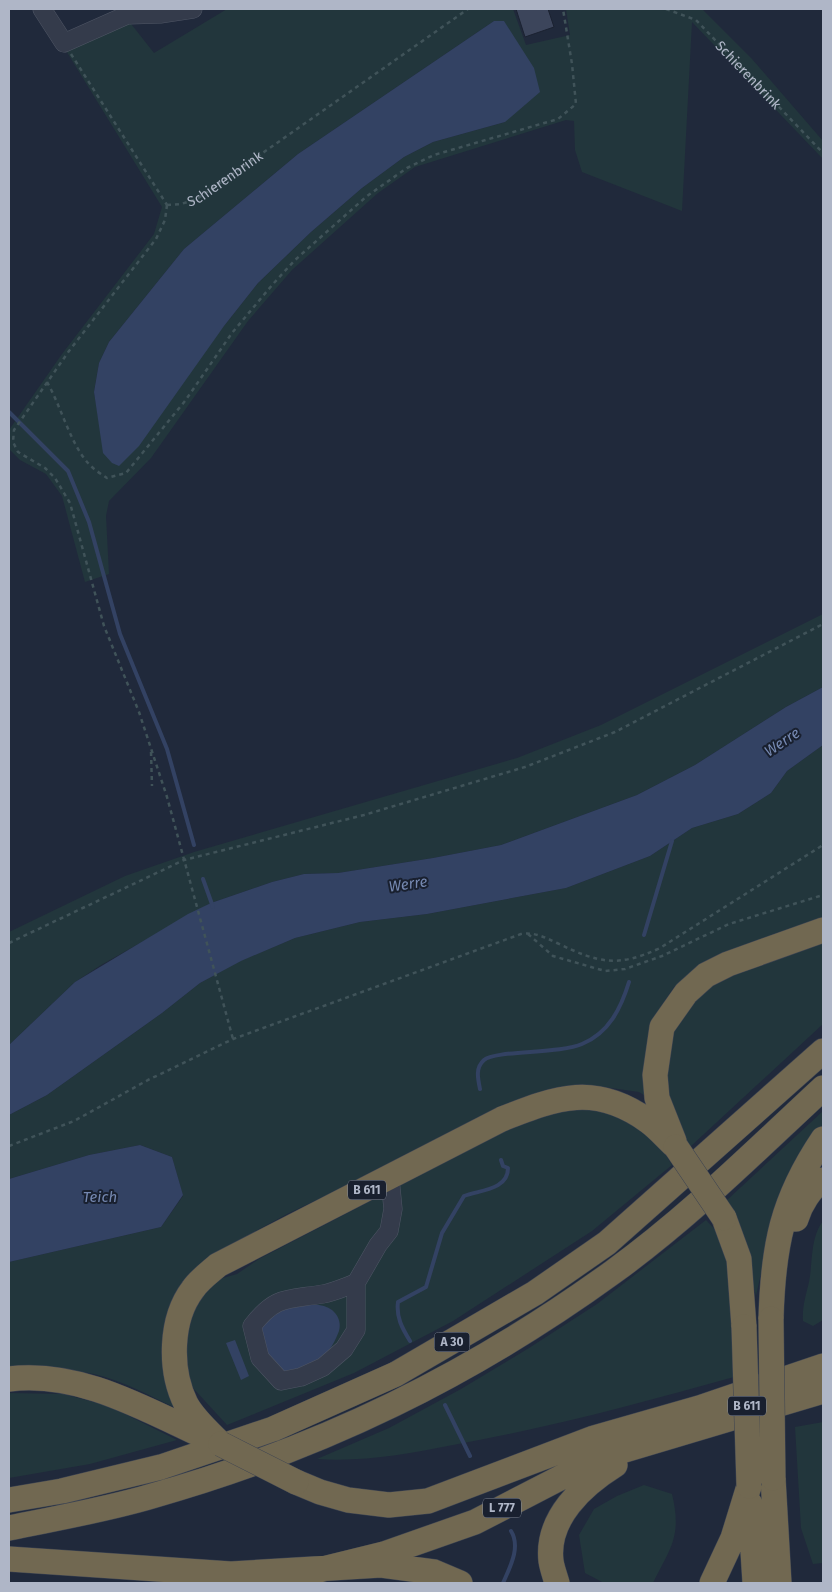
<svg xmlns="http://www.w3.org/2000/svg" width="832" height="1592" viewBox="0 0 832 1592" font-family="'Fira Sans',sans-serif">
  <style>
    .green { fill: #22363c; fill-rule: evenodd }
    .water { fill: #334263 }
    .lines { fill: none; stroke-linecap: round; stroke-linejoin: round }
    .stream { stroke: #334263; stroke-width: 4 }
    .building { fill: #3c455b; stroke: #1b2231 }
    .minor-casing { stroke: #4f5665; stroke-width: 19 }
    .highway-casing { stroke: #3c4352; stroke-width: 26 }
    .path { stroke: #405359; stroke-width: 2.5; stroke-dasharray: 4 4; stroke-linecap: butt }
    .minor { stroke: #343b4b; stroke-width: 18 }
    .highway { stroke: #716851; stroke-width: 25 }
    .highway-bridge-casing { stroke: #3c4352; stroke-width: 26; stroke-linecap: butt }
    .highway-bridge { stroke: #716851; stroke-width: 25 }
    .labels { text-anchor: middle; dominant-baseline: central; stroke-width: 4; stroke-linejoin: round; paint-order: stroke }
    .shield { fill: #19202f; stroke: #828999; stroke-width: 1 }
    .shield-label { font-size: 12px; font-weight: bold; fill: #afb6c7 }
    .street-label { font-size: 14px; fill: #afb6c7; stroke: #19202f }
    .water-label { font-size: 15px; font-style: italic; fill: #7588b1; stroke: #19202f }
  </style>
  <rect width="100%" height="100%" fill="#20293b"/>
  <path class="green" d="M 227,9 L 513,9 L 526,45 L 570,35 L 566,9 L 702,9 L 752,59 L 823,141 L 823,159 L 692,22 L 682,211 L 582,172 L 575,150 L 574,121 L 566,120 L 415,167 L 378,193 L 292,270 L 248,321 L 151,458 L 109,501 L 106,516 L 109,574 L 85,582 L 62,496 L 46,474 L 20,460 L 9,449 L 9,430 L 62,354 L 154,234 L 162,207 L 65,49 L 128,20 L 154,53 ZM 494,21 L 504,21 L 505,122 L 433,142 L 404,157 L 362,188 L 311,232 L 258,283 L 224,326 L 104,453 L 94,392 L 99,363 L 109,342 L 184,249 L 298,154 Z
    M 823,614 L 823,687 L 786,707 L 695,765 L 637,795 L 501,845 L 433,858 L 338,873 L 304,874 L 272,882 L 211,903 L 101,965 L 75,982 L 9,1045 L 9,932 L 125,876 L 194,852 L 517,758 L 601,725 Z
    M 823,745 L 823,919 L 706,964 L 674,987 L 658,1011 L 649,1034 L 643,1071 L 647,1097 L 639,1092 L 604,1087 L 550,1089 L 287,1214 L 232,1244 L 195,1278 L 165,1327 L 180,1410 C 152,1397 124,1381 94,1374 C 65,1368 38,1369 9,1370 L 9,1262 L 161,1227 L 183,1196 L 172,1157 L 140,1145 L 89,1155 L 9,1179 L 9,1115 L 47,1095 L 162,1013 L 200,983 L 240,961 L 295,938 L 360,922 L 427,914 L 566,888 L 650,856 L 692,828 L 738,814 L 771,793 L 787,771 Z
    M 823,938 L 823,1024 L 690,1147 L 669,1108 L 665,1070 L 671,1029 L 709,983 Z
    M 589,1106 L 650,1129 L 672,1165 L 592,1231 L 453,1321 L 354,1373 L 227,1425 L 193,1388 L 187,1373 L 184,1351 L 196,1298 L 216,1280 L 237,1274 L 259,1259 L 509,1129 L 556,1111 Z
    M 823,1111 L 823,1125 L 802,1156 L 770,1232 L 756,1296 L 737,1217 L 727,1200 Z
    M 706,1220 L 721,1236 L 733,1268 L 734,1377 C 641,1403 548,1428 453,1445 C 408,1454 364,1462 317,1459 L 389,1428 L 461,1389 L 529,1348 L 597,1304 Z
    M 823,1221 L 823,1320 L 813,1326 L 803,1321 C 802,1307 806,1295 809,1282 C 813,1262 810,1238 823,1221 Z
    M 9,1393 L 63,1394 L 109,1406 L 177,1440 L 90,1464 L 9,1478 Z
    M 823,1422 L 823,1563 L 813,1564 L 801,1528 L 795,1427 Z
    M 644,1485 L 672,1494 C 682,1536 671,1547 653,1583 L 604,1583 L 585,1573 L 579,1535 L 594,1509 L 617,1496 Z"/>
  <path class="water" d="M 494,21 L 504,21 L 534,68 L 540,92 L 505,122 L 433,142 L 404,157 L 362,188 L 311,232 L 258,283 L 224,326 L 139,446 L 119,466 L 112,463 L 103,453 L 94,392 L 99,363 L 109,342 L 184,249 L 298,154 Z
    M 823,687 L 823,745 L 787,771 L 771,793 L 738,814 L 692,828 L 650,856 L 566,888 L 427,914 L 360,922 L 295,938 L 241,961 L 200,983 L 162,1013 L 47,1095 L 9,1115 L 9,1045 L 75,982 L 188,914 L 211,903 L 272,882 L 304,874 L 338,873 L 433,858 L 501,845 L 637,795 L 695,765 L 786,707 Z
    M 140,1145 L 172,1157 L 183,1195 L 161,1227 L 9,1262 L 9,1179 L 89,1155 Z
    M 294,1303 C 306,1304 323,1303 332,1310 C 339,1316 341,1323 339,1331 C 328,1361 310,1369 280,1374 L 268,1362 L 259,1323 Z
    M 235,1340 L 249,1376 L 241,1380 L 226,1343 Z"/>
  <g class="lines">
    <path class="stream" d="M 9,412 L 68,471 L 89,522 L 120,634 L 167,749 L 194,845
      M 203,879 L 213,907
      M 644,935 L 672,841
      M 480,1089 C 478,1079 475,1068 484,1060 C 495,1050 560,1054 582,1044 C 609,1033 621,1008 629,982
      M 410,1341 C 402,1328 396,1317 398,1302 L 426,1287 L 442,1233 L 464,1196 C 480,1190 508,1190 508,1168 L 503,1166 L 501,1160
      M 445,1405 L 470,1456
      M 503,1583 C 510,1567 521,1547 511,1531"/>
  </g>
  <path class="building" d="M 516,9 L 548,9 L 554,27 L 525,37 Z"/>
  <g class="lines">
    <g class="minor-casing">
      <path id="minor" d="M 42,9 L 64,43 L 127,15 L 160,14 L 193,9
        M 356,1283 L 356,1330 L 344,1349 L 323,1367 L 301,1377 L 281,1381 L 260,1358 L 252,1326 C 276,1295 287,1300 323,1294 C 334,1292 345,1287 356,1283 L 378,1245 L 389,1231 L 393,1209 L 390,1178"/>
    </g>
    <g class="highway-casing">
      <path id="highway" d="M 674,1141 L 657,1098 L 655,1075 L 662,1027 L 686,993 L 706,975 L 728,964 L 823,930
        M 724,1218 L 739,1259 L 744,1327
        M 796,1219 C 800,1205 811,1187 823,1180
        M 771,1319 C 773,1246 782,1200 823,1139
        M 9,1379 C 81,1370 148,1411 212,1440
        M 221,1444 C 209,1432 194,1419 186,1404 C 169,1370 170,1319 193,1289 C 199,1280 210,1272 218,1265 L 502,1119 C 558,1097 595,1083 648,1121 C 658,1128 667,1139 676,1147
        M 773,1478 L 779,1583
        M 296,1482 L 320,1492 L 348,1500 L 389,1505 L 428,1501 L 594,1438 L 699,1408 L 823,1366
        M 9,1500 L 62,1491 L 161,1467 L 273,1429 L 396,1374 L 535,1293 L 607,1243 L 823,1051
        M 750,1504 L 755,1583
        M 9,1528 C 57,1518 105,1510 152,1496 C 322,1448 471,1375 613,1272 C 689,1217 755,1151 823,1088
        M 9,1559 L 231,1574 L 381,1565 L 434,1572 L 460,1583
        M 319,1570 L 384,1554 L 475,1522 L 560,1478 L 618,1452 L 823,1391
        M 557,1583 C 555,1576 552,1568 551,1561 C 546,1518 583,1485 615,1465
        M 712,1583 L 733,1538 L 749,1486"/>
    </g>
    <g class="path">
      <path id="s1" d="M 666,9 L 696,20 L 823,153"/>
      <path d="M 71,54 L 167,205"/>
      <path d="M 167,205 L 165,220 L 156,239 L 69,351 L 14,430 L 13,442 L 18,452 L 45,468 L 55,478 L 70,503 L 104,626 L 139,712 L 167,797 L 233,1039"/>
      <path id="s2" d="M 167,205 L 181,204 L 197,199 L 468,9"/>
      <path d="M 47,382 C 61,406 70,443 88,463 C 93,469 101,474 107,478 L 126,473 L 185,401 L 232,333 L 273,284 L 295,260 L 367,196 L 407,168 L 434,155 L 558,119 L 576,104 L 572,64 L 563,9"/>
      <path d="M 151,752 L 152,786"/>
      <path d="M 528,934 L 553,956 L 605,971 L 625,969 L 662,956 L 729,924 L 823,895"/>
      <path d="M 9,943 L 184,860 L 364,815 L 525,767 L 615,732 L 823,624"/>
      <path d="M 9,1146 L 74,1121 L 148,1080 L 233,1039 L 521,934 C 535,932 544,937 557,943 C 599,963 617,968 660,948 L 823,845"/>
    </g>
    <use href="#minor" class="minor"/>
    <use href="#highway" class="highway"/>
    <g class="highway-bridge-casing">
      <path id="highway-bridge" d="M 676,1147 L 724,1218
        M 771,1319 L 773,1478
        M 744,1327 L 749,1486
        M 221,1444 L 296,1482"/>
    </g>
    <use href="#highway-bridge" class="highway-bridge"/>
  </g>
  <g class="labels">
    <g class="shield">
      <rect x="348" y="1180.5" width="38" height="19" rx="4"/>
      <rect x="434.5" y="1332.5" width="35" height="19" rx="4"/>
      <rect x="728" y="1396.5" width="38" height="19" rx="4"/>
      <rect x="483" y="1498.5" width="38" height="19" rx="4"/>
    </g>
    <g class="shield-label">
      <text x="367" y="1190">B 611</text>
      <text x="452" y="1342">A 30</text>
      <text x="747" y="1406">B 611</text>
      <text x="502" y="1508">L 777</text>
    </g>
    <g class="street-label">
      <text stroke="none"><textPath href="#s1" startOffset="108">Schierenbrink</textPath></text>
      <text stroke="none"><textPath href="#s2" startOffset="65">Schierenbrink</textPath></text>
    </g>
    <g class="water-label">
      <text transform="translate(782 742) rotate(-34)">Werre</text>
      <text transform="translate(408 884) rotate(-8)">Werre</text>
      <text x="100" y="1197">Teich</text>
    </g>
  </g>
  <rect width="832" height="1592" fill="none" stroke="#afb6c7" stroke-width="20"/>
</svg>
